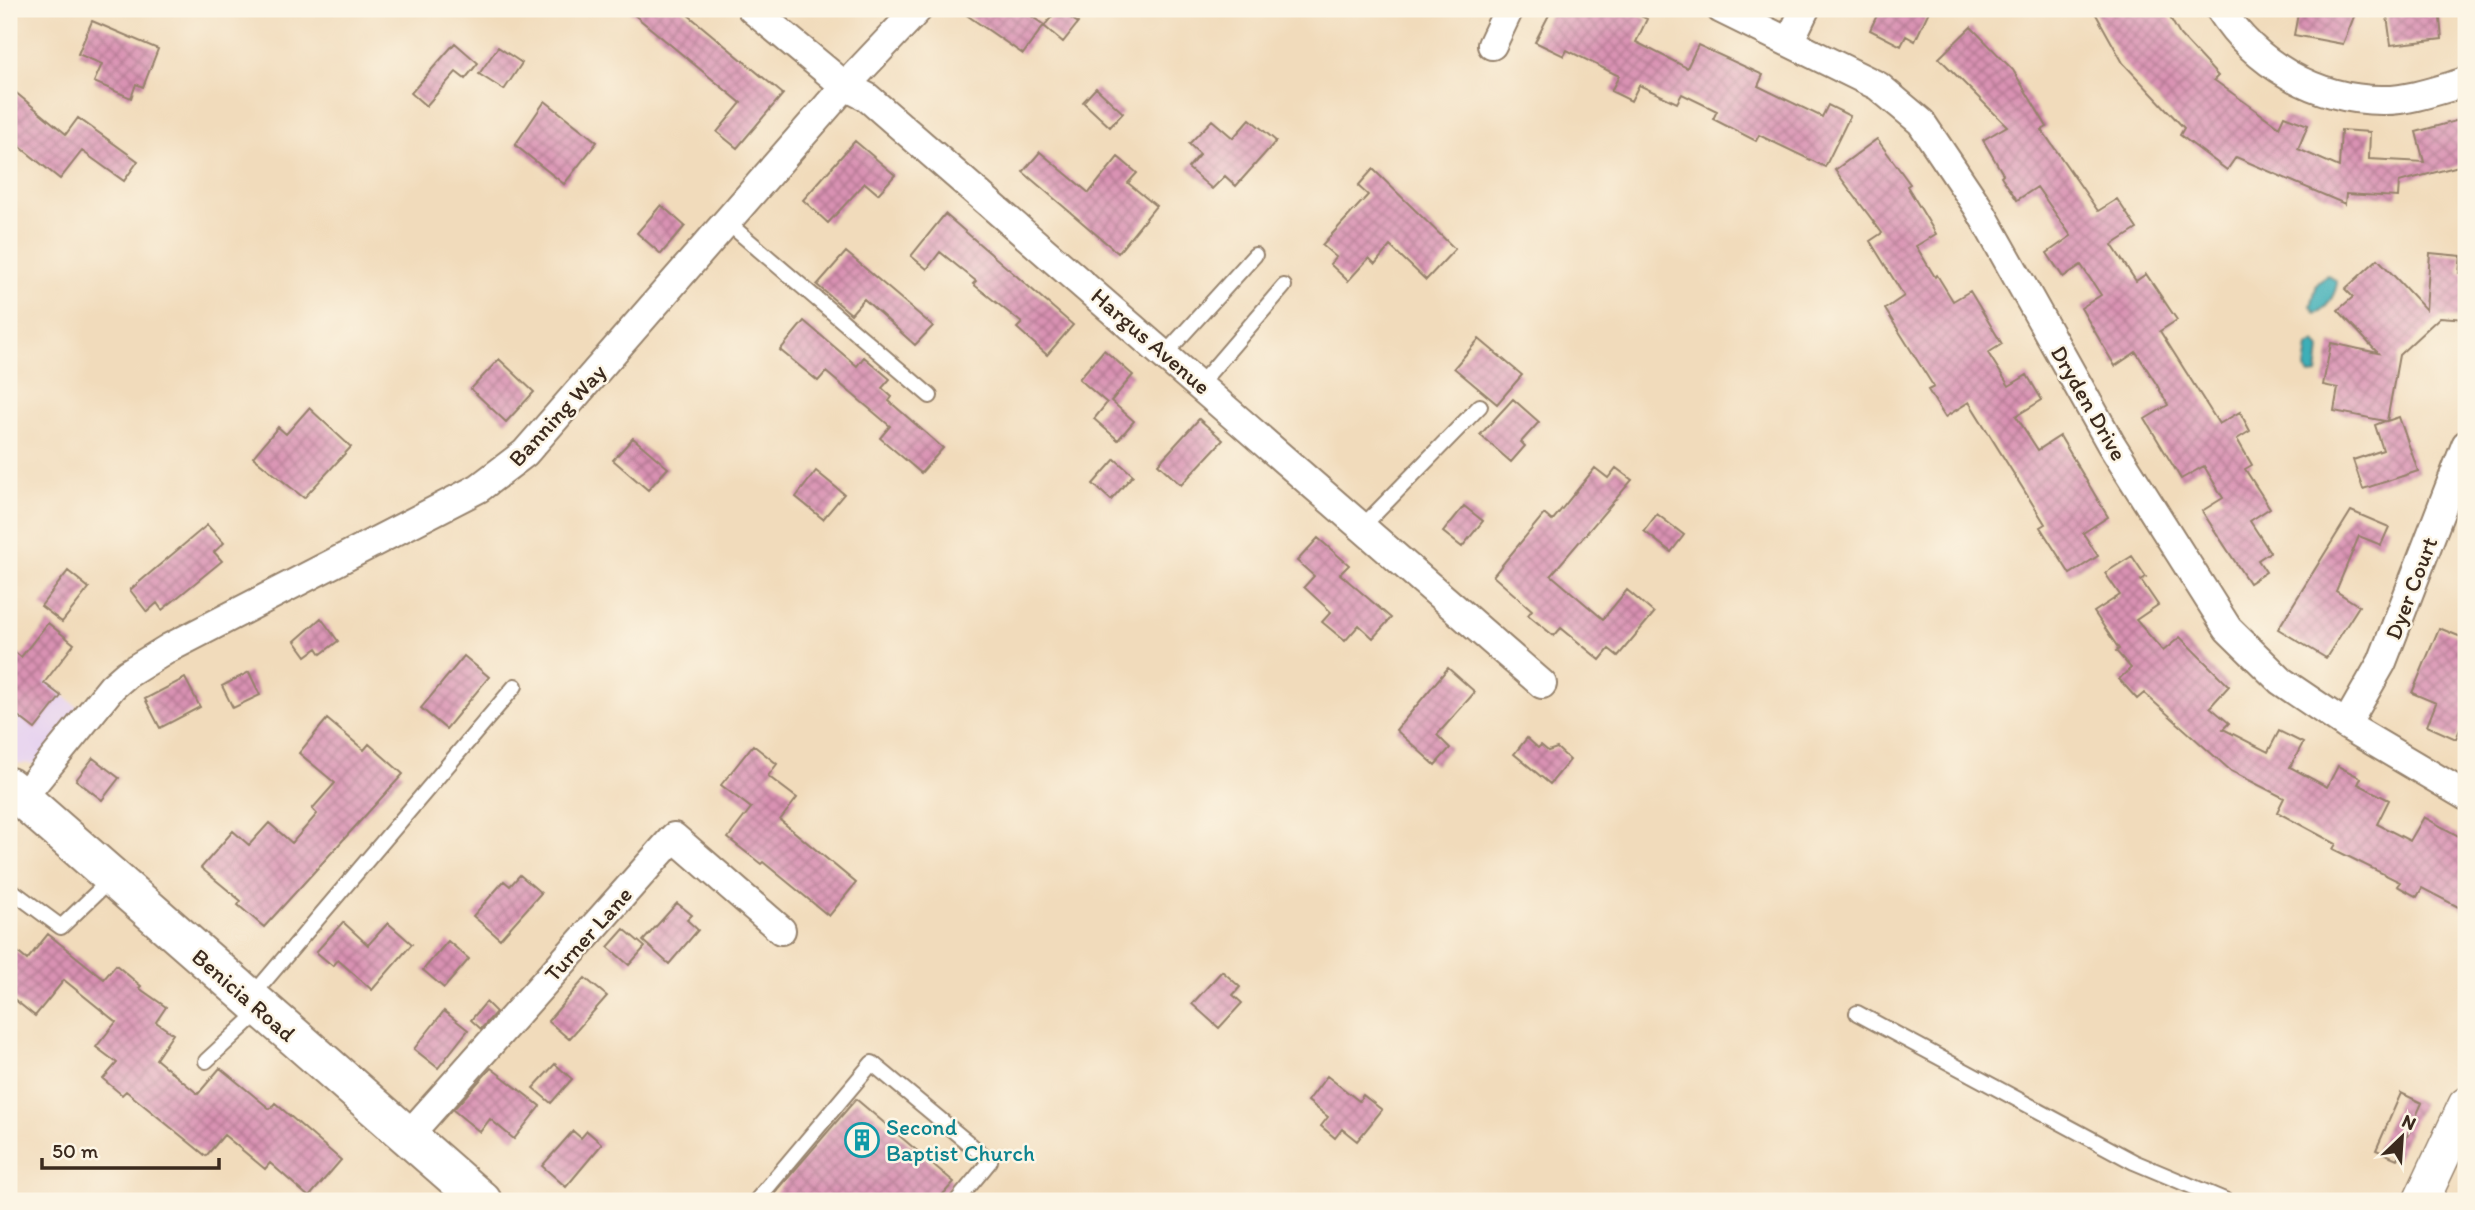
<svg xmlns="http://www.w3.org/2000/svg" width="2475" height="1210" viewBox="0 0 2475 1210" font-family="Itim,sans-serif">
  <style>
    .built { fill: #e6d2f0 }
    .water { fill: #3eafb8; stroke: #3c6c6b; stroke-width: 2 }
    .building { fill: url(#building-cross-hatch) }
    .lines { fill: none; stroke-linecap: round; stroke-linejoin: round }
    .service-casing { stroke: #96826c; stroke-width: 18 }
    .minor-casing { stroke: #96826c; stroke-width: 32 }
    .tertiary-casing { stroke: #96826c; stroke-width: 38 }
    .secondary-casing { stroke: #96826c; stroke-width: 42 }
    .service { stroke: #fff; stroke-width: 14 }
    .minor { stroke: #fff; stroke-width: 28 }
    .tertiary { stroke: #fff; stroke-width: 35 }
    .secondary { stroke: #fff; stroke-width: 38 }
    .labels { text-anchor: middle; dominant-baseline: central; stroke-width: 5; stroke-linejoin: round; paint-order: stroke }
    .street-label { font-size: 23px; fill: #3b2a1e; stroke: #fcf5e5 }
    .culture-label { font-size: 23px; fill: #0d838f; stroke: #fcf5e5; text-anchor: start }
  </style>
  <defs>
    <pattern id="building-cross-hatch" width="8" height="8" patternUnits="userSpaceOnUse" patternTransform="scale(1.75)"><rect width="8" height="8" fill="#d992b3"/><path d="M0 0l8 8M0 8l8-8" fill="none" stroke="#b17791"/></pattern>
  </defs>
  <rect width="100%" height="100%" fill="#fcf5e5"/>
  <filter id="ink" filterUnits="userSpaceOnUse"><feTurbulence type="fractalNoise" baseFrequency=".0143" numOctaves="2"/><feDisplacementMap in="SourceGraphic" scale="14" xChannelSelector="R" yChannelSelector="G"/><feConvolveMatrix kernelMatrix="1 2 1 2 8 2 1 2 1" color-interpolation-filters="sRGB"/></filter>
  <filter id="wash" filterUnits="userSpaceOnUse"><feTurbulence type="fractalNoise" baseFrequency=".00686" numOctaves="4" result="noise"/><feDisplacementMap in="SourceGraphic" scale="28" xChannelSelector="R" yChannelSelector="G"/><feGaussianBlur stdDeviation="1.57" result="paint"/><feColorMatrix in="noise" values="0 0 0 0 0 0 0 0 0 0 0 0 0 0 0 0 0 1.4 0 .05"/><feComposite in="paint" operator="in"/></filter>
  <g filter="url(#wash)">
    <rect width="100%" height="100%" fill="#f1dbbb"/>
    <path class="built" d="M 9,650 L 81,710 L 38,764 L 9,763 Z"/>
    <path class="water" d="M 2327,275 L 2337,281 C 2337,291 2327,310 2316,313 L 2311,306 L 2317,284 Z
      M 2315,342 L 2320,349 L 2317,374 L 2310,375 L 2305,369 L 2308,346 Z"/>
    <g id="blocks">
      <path class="building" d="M 627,9 L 681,9 L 783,94 L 737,148 L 717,132 L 741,103 Z
        M 958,9 L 1021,9 L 1044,25 L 1023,54 Z
        M 1058,9 L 1078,23 L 1063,42 L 1044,26 Z
        M 1552,9 L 1627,9 L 1647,19 L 1636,42 L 1687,68 L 1698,45 L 1763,75 L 1758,86 L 1822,117 L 1828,105 L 1850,116 L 1825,167 L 1759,135 L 1756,141 L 1713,119 L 1717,111 L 1682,94 L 1677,103 L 1639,85 L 1631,101 L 1611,91 L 1619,76 L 1567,50 L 1564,56 L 1535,42 Z
        M 1880,9 L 1930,9 L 1915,41 L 1906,36 L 1901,46 L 1870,30 Z
        M 2093,9 L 2165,9 L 2180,35 L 2218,76 L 2214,80 L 2279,127 L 2284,116 L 2308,125 L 2298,149 L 2339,167 L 2341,130 L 2370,132 L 2369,159 L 2424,162 L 2416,132 L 2466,118 L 2466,164 L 2399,182 L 2398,197 L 2346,194 L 2345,204 L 2236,157 L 2227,170 L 2180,135 L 2184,128 L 2123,63 Z
        M 2299,9 L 2357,9 L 2343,44 L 2294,35 Z
        M 2386,9 L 2439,9 L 2442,39 L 2391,45 Z
        M 92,21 L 158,49 L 143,87 L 136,84 L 131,98 L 94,82 L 102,64 L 78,54 Z
        M 1971,27 L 2013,70 L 2047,127 L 2042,130 L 2098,211 L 2117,199 L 2137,229 L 2112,245 L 2136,281 L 2146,274 L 2177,320 L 2160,331 L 2219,424 L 2240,412 L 2250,431 L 2237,439 L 2252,465 L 2245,469 L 2270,508 L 2250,521 L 2270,552 L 2258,560 L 2266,572 L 2249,583 L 2202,511 L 2223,498 L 2204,466 L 2181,479 L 2145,419 L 2168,405 L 2157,385 L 2136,352 L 2115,366 L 2081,308 L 2101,295 L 2081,265 L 2063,277 L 2047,253 L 2071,236 L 2037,187 L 2017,200 L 2001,176 L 2003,174 L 1983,140 L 2007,126 L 1939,58 Z
        M 455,43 L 478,63 L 465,79 L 456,72 L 426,106 L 411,93 Z
        M 498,47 L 522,63 L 504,90 L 479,74 Z
        M 9,87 L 66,134 L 78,118 L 138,161 L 124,181 L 82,151 L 60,179 L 9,138 Z
        M 1096,88 L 1123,113 L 1110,127 L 1083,102 Z
        M 545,101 L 597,142 L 564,184 L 515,145 Z
        M 1250,119 L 1276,141 L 1236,186 L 1225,176 L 1212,189 L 1188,168 L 1200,154 L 1189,144 L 1212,120 L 1233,138 Z
        M 1877,139 L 1910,184 L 1907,186 L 1936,234 L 1916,246 L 1935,277 L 1937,275 L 1953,301 L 1970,291 L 2002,344 L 1988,353 L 2009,386 L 2027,375 L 2042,400 L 2016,416 L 2038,450 L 2060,436 L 2108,517 L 2083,533 L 2098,556 L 2070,574 L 2040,527 L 2045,524 L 1969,402 L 1945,417 L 1928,390 L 1934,387 L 1885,309 L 1904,296 L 1870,241 L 1882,233 L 1835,170 Z
        M 855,141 L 895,175 L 878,194 L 865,183 L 828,223 L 803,200 Z
        M 1040,152 L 1089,193 L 1118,157 L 1137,173 L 1128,183 L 1156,206 L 1118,253 L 1023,172 Z
        M 1373,169 L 1455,249 L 1426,280 L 1390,246 L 1375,264 L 1369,258 L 1348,281 L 1330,264 L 1336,257 L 1322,245 L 1368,195 L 1358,186 Z
        M 661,205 L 685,226 L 661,254 L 637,233 Z
        M 945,214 L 1073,325 L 1047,355 L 1017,328 L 1022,323 L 973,284 L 976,281 L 940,252 L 927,269 L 911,256 Z
        M 846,252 L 933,326 L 915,345 L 864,299 L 851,314 L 817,285 Z
        M 2430,253 L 2461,256 L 2459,273 L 2466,273 L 2466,319 L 2440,317 L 2399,355 L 2387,421 L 2399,417 L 2418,471 L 2363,489 L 2353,460 L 2383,450 L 2375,425 L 2385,421 L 2334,411 L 2338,388 L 2323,385 L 2331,343 L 2378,353 L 2338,310 L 2353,297 L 2345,289 L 2378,259 L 2426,310 Z
        M 804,321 L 857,366 L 864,357 L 890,379 L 882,388 L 892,397 L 889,401 L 943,448 L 921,473 L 880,438 L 890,426 L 826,372 L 818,381 L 780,350 Z
        M 1479,339 L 1522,375 L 1497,404 L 1454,368 Z
        M 1104,350 L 1133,375 L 1111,401 L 1134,421 L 1118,440 L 1094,419 L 1107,403 L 1079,379 Z
        M 499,359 L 534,392 L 506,422 L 471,389 Z
        M 1513,399 L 1539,422 L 1521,442 L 1525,446 L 1511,462 L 1480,435 Z
        M 309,408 L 351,447 L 304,498 L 253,457 L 278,427 L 286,434 Z
        M 1199,419 L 1223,440 L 1181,485 L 1158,464 Z
        M 633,438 L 668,468 L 648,490 L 613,460 Z
        M 1115,459 L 1133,475 L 1111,500 L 1093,484 Z
        M 1595,468 L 1608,478 L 1616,468 L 1632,480 L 1551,575 L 1603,619 L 1627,590 L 1654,613 L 1618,656 L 1609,649 L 1600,660 L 1561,628 L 1554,636 L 1528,615 L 1532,610 L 1493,576 L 1544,514 L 1552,521 Z
        M 816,471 L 844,494 L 823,519 L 796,497 Z
        M 1464,506 L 1483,521 L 1462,547 L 1443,532 Z
        M 2351,511 L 2389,527 L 2381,545 L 2359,536 L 2336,591 L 2359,606 L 2326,658 L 2278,629 Z
        M 1657,514 L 1684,535 L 1671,552 L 1644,531 Z
        M 207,525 L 224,543 L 214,552 L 222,561 L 162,610 L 157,603 L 147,612 L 130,590 Z
        M 1318,538 L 1349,565 L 1340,574 L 1391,618 L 1373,638 L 1359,625 L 1345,641 L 1322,622 L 1331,612 L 1304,587 L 1314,576 L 1297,561 Z
        M 2132,556 L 2146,577 L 2141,580 L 2158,605 L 2136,620 L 2163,651 L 2180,637 L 2229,686 L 2210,707 L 2229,723 L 2223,729 L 2268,752 L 2279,731 L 2303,743 L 2290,767 L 2327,787 L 2338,766 L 2361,778 L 2358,784 L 2389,800 L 2377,824 L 2410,841 L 2424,817 L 2466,840 L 2466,911 L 2422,888 L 2417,897 L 2397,886 L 2400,882 L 2333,849 L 2336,844 L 2277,812 L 2284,798 L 2231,771 L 2144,693 L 2137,699 L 2119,679 L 2131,668 L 2116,651 L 2119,649 L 2094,612 L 2120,595 L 2105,573 Z
        M 68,571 L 89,588 L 62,622 L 41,606 Z
        M 321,618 L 338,641 L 321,654 L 317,648 L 306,656 L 295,641 Z
        M 48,623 L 74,644 L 44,683 L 61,696 L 35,729 L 9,709 L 9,647 L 21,657 Z
        M 2439,628 L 2466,639 L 2466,715 L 2456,739 L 2427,726 L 2436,703 L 2412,693 Z
        M 464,656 L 489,677 L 446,729 L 421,708 Z
        M 1448,668 L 1475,692 L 1437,735 L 1450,748 L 1435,765 L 1396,730 Z
        M 249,672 L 260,695 L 233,708 L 222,686 Z
        M 185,678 L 200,707 L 160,728 L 145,699 Z
        M 327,719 L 364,750 L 369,744 L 403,774 L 264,927 L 238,905 L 241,901 L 201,868 L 233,831 L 249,845 L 269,823 L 292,843 L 317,814 L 312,809 L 335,783 L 299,753 Z
        M 1527,738 L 1538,748 L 1541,745 L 1548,751 L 1557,748 L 1570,760 L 1550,784 L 1514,754 Z
        M 753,745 L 777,764 L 768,776 L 797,798 L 780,820 L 856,883 L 829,916 L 763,862 L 761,864 L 728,838 L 751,808 L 721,785 Z
        M 93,758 L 119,778 L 102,800 L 76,780 Z
        M 520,875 L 541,893 L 500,939 L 473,916 L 504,881 L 510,886 Z
        M 677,903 L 692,915 L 687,920 L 698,930 L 669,964 L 643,941 Z
        M 343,922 L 368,945 L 388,923 L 412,944 L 372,990 L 338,960 L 333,966 L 316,952 Z
        M 624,929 L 645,947 L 629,965 L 608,947 Z
        M 48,934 L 104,979 L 116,965 L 141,986 L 139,988 L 166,1007 L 156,1022 L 173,1034 L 156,1059 L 198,1094 L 220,1068 L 270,1109 L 275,1103 L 341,1160 L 309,1197 L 270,1163 L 265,1169 L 224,1135 L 206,1156 L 126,1091 L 122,1095 L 103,1079 L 117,1063 L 96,1047 L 116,1022 L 64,980 L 35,1016 L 9,995 L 9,945 L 27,960 Z
        M 448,941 L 469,959 L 444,988 L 423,970 Z
        M 1222,971 L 1240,987 L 1233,995 L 1242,1003 L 1219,1028 L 1192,1004 Z
        M 585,978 L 607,996 L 569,1039 L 548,1021 Z
        M 486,1002 L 496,1012 L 481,1029 L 471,1020 Z
        M 444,1011 L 468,1030 L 438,1068 L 414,1049 Z
        M 555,1064 L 572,1079 L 551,1103 L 533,1088 Z
        M 491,1068 L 540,1106 L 514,1139 L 490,1119 L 480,1132 L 453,1110 Z
        M 1327,1076 L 1359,1101 L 1363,1095 L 1382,1110 L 1357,1141 L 1342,1129 L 1335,1138 L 1321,1126 L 1328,1117 L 1308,1101 Z
        M 2401,1093 L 2422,1103 L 2397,1159 L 2376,1150 Z
        M 856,1099 L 954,1182 L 937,1201 L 781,1201 L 775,1193 Z
        M 573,1131 L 581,1138 L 587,1131 L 602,1144 L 566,1187 L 542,1166 Z"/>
    </g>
  </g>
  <g filter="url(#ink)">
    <use href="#blocks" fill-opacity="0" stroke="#96826c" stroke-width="2"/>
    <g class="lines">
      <g class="service-casing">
        <path id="service" d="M 728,223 L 930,396
          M 1165,354 L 1255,255
          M 1200,384 L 1284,286
          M 1362,527 L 1480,406
          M 15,893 L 61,927 L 111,879
          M 252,996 L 515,686
          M 1857,1013 L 2134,1162 L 2227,1201
          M 206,1061 L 261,1010
          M 756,1201 L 872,1063 L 990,1161 L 957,1201"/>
      </g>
      <g class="minor-casing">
        <path id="minor" d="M 752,9 L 845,86 L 867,97 L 1542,684
          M 1721,9 L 1878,86 L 1921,122 L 1978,207 L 2111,444 L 2228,629 L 2281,681 L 2346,725 L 2466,796
          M 2220,9 C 2255,64 2316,100 2382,100 C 2408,101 2441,89 2466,82
          M 1790,40 L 1805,9
          M 1492,45 L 1509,9
          M 2346,725 L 2382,662 L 2466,445
          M 21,799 L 112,687 L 127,674 L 169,648 L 479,488 L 525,453 L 845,86 L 918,9
          M 407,1137 L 674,837 L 781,930"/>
      </g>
      <g class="tertiary-casing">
        <path id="tertiary" d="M 2421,1201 L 2466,1105"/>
      </g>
      <g class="secondary-casing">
        <path id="secondary" d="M 9,787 L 482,1201"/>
      </g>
      <use href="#service" class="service"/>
      <use href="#minor" class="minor"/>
      <use href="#tertiary" class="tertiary"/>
      <use href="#secondary" class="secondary"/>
    </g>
  </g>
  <defs>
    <g id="building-ring" transform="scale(1.75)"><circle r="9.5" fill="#fcf5e5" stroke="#0f9aa8" stroke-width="1.5"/><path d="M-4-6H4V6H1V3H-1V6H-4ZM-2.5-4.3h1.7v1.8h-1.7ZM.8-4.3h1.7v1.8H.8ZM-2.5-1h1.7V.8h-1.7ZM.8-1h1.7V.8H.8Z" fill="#0f9aa8"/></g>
  </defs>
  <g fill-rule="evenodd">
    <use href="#building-ring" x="862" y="1140"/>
  </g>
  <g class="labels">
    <g class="street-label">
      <text transform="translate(1151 341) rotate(41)">Hargus Avenue</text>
      <text transform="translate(2089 403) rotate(60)">Dryden Drive</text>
      <text transform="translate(557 415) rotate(-47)">Banning Way</text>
      <text transform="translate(2411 588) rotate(-69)">Dyer Court</text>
      <text transform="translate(588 934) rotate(-48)">Turner Lane</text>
      <text transform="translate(244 995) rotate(41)">Benicia Road</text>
    </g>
    <g class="culture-label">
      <text x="886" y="1127">Second<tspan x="886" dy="26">Baptist Church</tspan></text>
    </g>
  </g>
  <rect width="2475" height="1210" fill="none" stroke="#fcf5e5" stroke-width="35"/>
  <g transform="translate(2402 1137) rotate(25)" stroke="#fcf5e5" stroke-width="5" paint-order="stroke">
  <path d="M0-5L12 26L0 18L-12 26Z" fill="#3b2a1e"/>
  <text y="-10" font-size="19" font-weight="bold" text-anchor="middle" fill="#3b2a1e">N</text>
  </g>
  <path d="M42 1158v10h177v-10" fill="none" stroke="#3b2a1e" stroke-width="3.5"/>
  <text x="52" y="1158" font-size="21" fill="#3b2a1e" stroke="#fcf5e5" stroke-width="5" paint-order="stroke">50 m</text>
</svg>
